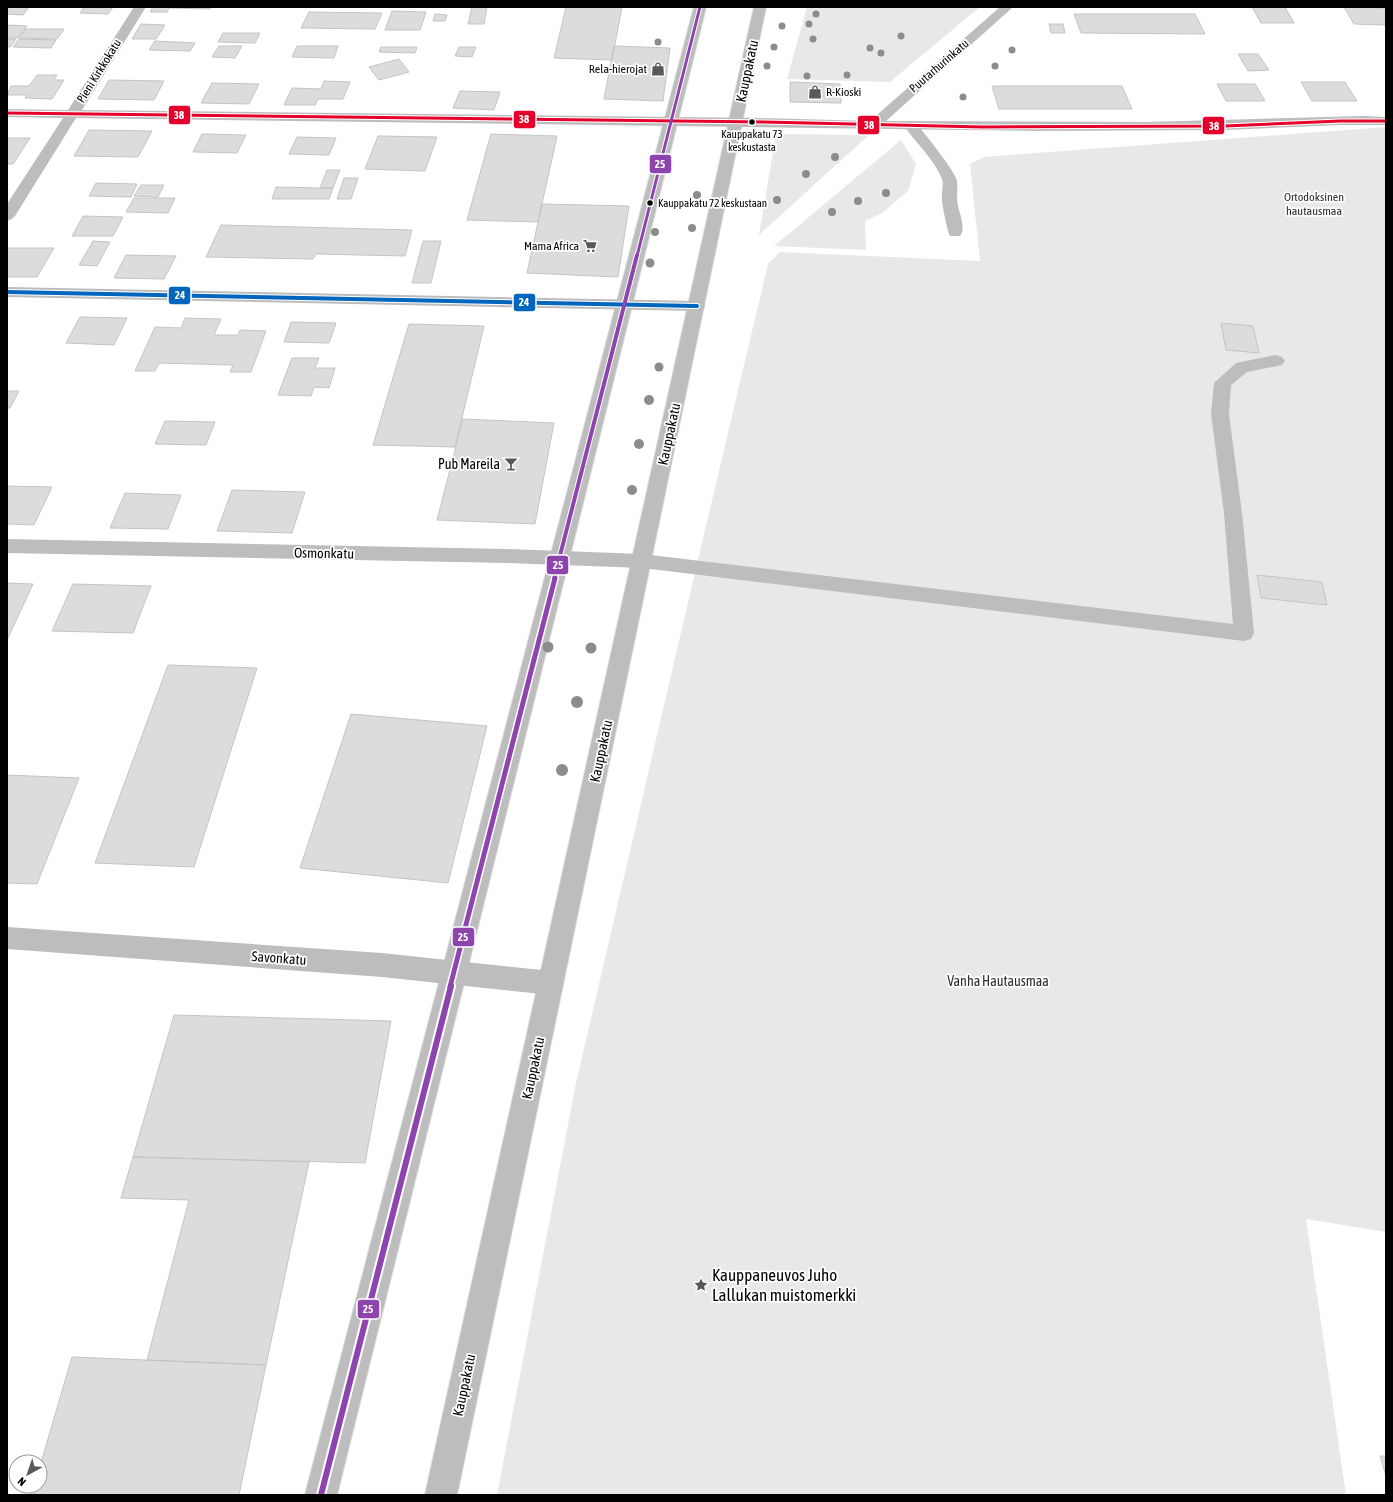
<svg xmlns="http://www.w3.org/2000/svg" width="1393" height="1502" viewBox="0 0 1393 1502" font-family="'Asap Condensed',sans-serif">
  <style>
    .green { fill: #e8e8e8 }
    .building { fill: #dcdcdc; stroke: #c4c4c4 }
    .lines { fill: none; stroke-linecap: round; stroke-linejoin: round }
    .primary-casing { stroke: #dbdbdb; stroke-width: 2 }
    .service { fill: #bdbdbd; fill-rule: evenodd }
    .minor { fill: #bdbdbd; fill-rule: evenodd }
    .primary { fill: #bdbdbd; fill-rule: evenodd }
    .bus-1-casing { stroke: #fff; stroke-width: 5 }
    .bus-2-casing { stroke: #fff; stroke-width: 6 }
    .bus-3-far3-casing { stroke: #fff; stroke-width: 5 }
    .bus-3-far2-casing { stroke: #fff; stroke-width: 6 }
    .bus-3-far1-casing { stroke: #fff; stroke-width: 8 }
    .bus-3-casing { stroke: #fff; stroke-width: 10 }
    .bus-1 { stroke: #e4002b; stroke-width: 3 }
    .bus-2 { stroke: #0065bd; stroke-width: 4 }
    .bus-3-far3 { stroke: #8e44ad; stroke-width: 3 }
    .bus-3-far2 { stroke: #8e44ad; stroke-width: 4 }
    .bus-3-far1 { stroke: #8e44ad; stroke-width: 5 }
    .bus-3 { stroke: #8e44ad; stroke-width: 6 }
    .tree { fill: #8c8c8c }
    .bus-dot { fill: #000; stroke: #fff; stroke-width: 1.5 }
    .labels { text-anchor: middle; dominant-baseline: central; stroke-width: 3.5; stroke-linejoin: round; paint-order: stroke }
    .far-bus-label { font-size: 11px; fill: #000; stroke: #fff }
    .far-street-label { font-size: 12px; fill: #000; stroke: #fff }
    .far-poi-label { font-size: 12px; fill: #000; stroke: #fff; text-anchor: end }
    .far-park-label { font-size: 12px; fill: #2d2d2d; stroke: #fff }
    .street-label { font-size: 14px; fill: #000; stroke: #fff }
    .poi-label { font-size: 14px; fill: #000; stroke: #fff; text-anchor: end }
    .park-label { font-size: 14px; fill: #2d2d2d; stroke: #fff }
    .near-poi-label { font-size: 17px; fill: #000; stroke: #fff; text-anchor: start }
    .line-badge { stroke: #fff; stroke-width: 1.5 }
    .badge-label { font-size: 11px; text-anchor: middle; font-weight: bold; fill: #fff }
  </style>
  <rect width="100%" height="100%" fill="#fff"/>
  <path class="green" d="M 807,7 L 980,7 L 890,82 L 787,79 Z
    M 1386,127 L 1386,1232 L 1306,1219 L 1346,1495 L 497,1495 L 576,1083 L 696,568 L 768,264 L 780,252 L 980,261 L 970,164 L 984,157 Z
    M 776,134 L 869,135 L 759,235 Z
    M 901,140 L 916,164 L 908,191 L 882,213 L 865,221 L 866,250 L 774,246 Z"/>
  <path class="building" d="M 7,7 L 29,7 L 23,15 L 7,14 Z
    M 84,7 L 113,7 L 108,14 L 80,13 Z
    M 153,7 L 211,7 L 210,9 L 169,8 L 167,12 L 150,12 Z
    M 472,7 L 487,7 L 484,24 L 468,24 Z
    M 566,7 L 622,7 L 612,60 L 554,58 Z
    M 1252,7 L 1285,7 L 1294,23 L 1261,23 Z
    M 1344,7 L 1386,8 L 1386,25 L 1354,24 Z
    M 392,11 L 426,12 L 420,30 L 385,30 Z
    M 309,12 L 382,13 L 375,29 L 301,28 Z
    M 435,14 L 447,15 L 445,21 L 433,21 Z
    M 1074,14 L 1195,14 L 1205,34 L 1081,33 Z
    M 141,24 L 165,25 L 156,39 L 132,39 Z
    M 1049,24 L 1063,24 L 1065,33 L 1051,33 Z
    M 7,25 L 27,26 L 18,38 L 7,38 Z
    M 26,29 L 64,29 L 57,39 L 19,38 Z
    M 223,33 L 260,33 L 255,43 L 218,42 Z
    M 7,39 L 16,39 L 10,47 L 7,47 Z
    M 19,39 L 56,40 L 51,48 L 13,47 Z
    M 155,41 L 195,43 L 190,51 L 149,50 Z
    M 219,46 L 242,46 L 235,58 L 212,57 Z
    M 297,46 L 338,46 L 334,58 L 292,57 Z
    M 614,46 L 670,48 L 663,101 L 604,99 Z
    M 381,47 L 417,47 L 415,53 L 379,52 Z
    M 459,47 L 476,47 L 472,57 L 455,56 Z
    M 1238,54 L 1258,54 L 1269,70 L 1248,71 Z
    M 399,59 L 409,72 L 379,80 L 369,67 Z
    M 37,75 L 57,75 L 54,80 L 64,80 L 52,99 L 25,98 L 27,95 L 7,95 L 11,86 L 29,86 Z
    M 109,80 L 164,81 L 154,100 L 98,99 Z
    M 324,81 L 350,82 L 343,99 L 318,99 L 315,105 L 284,105 L 292,88 L 321,89 Z
    M 790,82 L 840,84 L 841,103 L 790,102 Z
    M 1301,82 L 1345,82 L 1357,101 L 1312,101 Z
    M 212,83 L 259,84 L 249,104 L 201,103 Z
    M 1217,84 L 1255,84 L 1265,101 L 1226,101 Z
    M 992,86 L 1122,86 L 1132,109 L 999,109 Z
    M 460,91 L 500,92 L 494,110 L 453,108 Z
    M 89,130 L 152,131 L 138,157 L 74,156 Z
    M 202,134 L 246,135 L 237,153 L 193,152 Z
    M 491,134 L 557,136 L 538,222 L 467,220 Z
    M 378,136 L 437,137 L 425,171 L 365,169 Z
    M 297,137 L 336,138 L 329,155 L 289,154 Z
    M 7,138 L 30,138 L 13,164 L 7,164 Z
    M 327,170 L 340,170 L 333,188 L 320,188 Z
    M 344,178 L 358,178 L 351,199 L 337,199 Z
    M 96,183 L 137,184 L 131,197 L 89,196 Z
    M 141,185 L 164,185 L 158,197 L 134,196 Z
    M 276,187 L 320,188 L 333,188 L 329,199 L 272,199 Z
    M 134,198 L 175,198 L 168,213 L 126,212 Z
    M 542,204 L 629,206 L 618,277 L 527,273 Z
    M 83,216 L 123,217 L 113,236 L 72,236 Z
    M 221,225 L 412,230 L 405,256 L 316,254 L 313,259 L 206,257 Z
    M 93,241 L 110,242 L 97,266 L 79,265 Z
    M 423,241 L 441,241 L 431,283 L 412,283 Z
    M 7,248 L 54,248 L 37,277 L 7,277 Z
    M 126,255 L 176,256 L 164,279 L 114,278 Z
    M 80,317 L 127,318 L 114,345 L 66,343 Z
    M 185,318 L 221,319 L 214,335 L 238,335 L 240,330 L 266,331 L 251,372 L 230,372 L 233,365 L 159,363 L 155,371 L 135,371 L 155,327 L 181,328 Z
    M 291,322 L 336,323 L 329,343 L 284,342 Z
    M 1221,323 L 1253,326 L 1259,353 L 1226,350 Z
    M 409,324 L 484,326 L 455,447 L 373,445 Z
    M 292,358 L 319,358 L 315,368 L 335,368 L 329,388 L 314,387 L 311,396 L 278,395 Z
    M 7,391 L 19,391 L 10,408 L 7,408 Z
    M 463,419 L 554,423 L 535,524 L 437,520 Z
    M 165,421 L 215,422 L 206,445 L 155,444 Z
    M 7,486 L 52,487 L 34,525 L 7,524 Z
    M 232,490 L 305,492 L 292,533 L 217,531 Z
    M 125,493 L 181,495 L 168,529 L 110,528 Z
    M 1257,575 L 1322,582 L 1327,605 L 1261,598 Z
    M 7,583 L 33,584 L 7,640 Z
    M 73,584 L 151,586 L 133,633 L 52,631 Z
    M 168,665 L 257,668 L 194,867 L 95,863 Z
    M 351,714 L 487,726 L 448,883 L 300,868 Z
    M 7,775 L 79,778 L 37,884 L 7,883 Z
    M 174,1015 L 391,1021 L 365,1163 L 133,1157 Z
    M 133,1157 L 309,1162 L 266,1365 L 147,1360 L 189,1200 L 121,1198 Z
    M 72,1357 L 266,1365 L 239,1495 L 31,1495 L 34,1486 L 40,1486 L 40,1466 Z
    M 1380,1456 L 1386,1456 L 1386,1476 Z"/>
  <g class="lines">
    <g class="primary-casing">
      <path id="primary" d="M 694,7 L 706,7 L 337,1495 L 305,1495 Z
        M 754,7 L 766,7 L 457,1495 L 425,1495 Z"/>
    </g>
    <path class="service" d="M 911,122 L 916,123 C 924,133 956,172 957,181 C 958,190 956,198 958,206 C 960,215 966,228 960,236 L 950,236 C 948,234 942,205 942,200 C 941,194 944,185 942,179 C 934,159 916,143 904,126 L 906,123 Z
      M 1276,355 L 1282,357 L 1285,361 L 1282,365 L 1247,372 L 1231,385 L 1229,414 L 1242,513 L 1254,633 L 1251,639 L 1244,641 L 642,568 L 635,566 L 632,561 L 635,556 L 642,554 L 1233,624 L 1224,513 L 1211,414 L 1214,383 L 1236,363 Z"/>
    <path class="minor" d="M 134,7 L 146,7 L 82,110 L 764,118 L 870,121 L 1000,7 L 1013,7 L 886,121 L 1147,122 L 1363,116 L 1386,117 L 1386,125 L 1340,125 L 1225,130 L 1038,131 L 76,118 L 15,216 L 12,219 L 7,221 L 7,204 L 63,118 L 7,117 L 7,109 L 68,110 Z
      M 7,287 L 697,301 L 703,302 L 705,306 L 703,310 L 697,311 L 7,297 Z
      M 7,539 L 506,549 L 642,554 L 649,556 L 652,561 L 649,566 L 642,568 L 506,563 L 7,553 Z
      M 7,927 L 382,953 L 551,971 L 560,975 L 563,983 L 560,991 L 551,995 L 382,977 L 7,949 Z"/>
    <use href="#primary" class="primary"/>
    <g class="bus-1-casing">
      <path id="bus-1" d="M 7,113 L 764,122 L 983,127 L 1225,126 L 1340,121 L 1386,121"/>
    </g>
    <g class="bus-2-casing">
      <path id="bus-2" d="M 7,292 L 697,306"/>
    </g>
    <g class="bus-3-far3-casing">
      <path id="bus-3-far3" d="M 637,256 L 700,7"/>
    </g>
    <g class="bus-3-far2-casing">
      <path id="bus-3-far2" d="M 554,579 L 637,255"/>
    </g>
    <g class="bus-3-far1-casing">
      <path id="bus-3-far1" d="M 450,987 L 555,578"/>
    </g>
    <g class="bus-3-casing">
      <path id="bus-3" d="M 321,1495 L 451,986"/>
    </g>
    <use href="#bus-1" class="bus-1"/>
    <use href="#bus-2" class="bus-2"/>
    <use href="#bus-3-far3" class="bus-3-far3"/>
    <use href="#bus-3-far2" class="bus-3-far2"/>
    <use href="#bus-3-far1" class="bus-3-far1"/>
    <use href="#bus-3" class="bus-3"/>
  </g>
  <g class="tree">
    <circle cx="816" cy="14" r="3.5"/>
    <circle cx="809" cy="24" r="3.5"/>
    <circle cx="782" cy="26" r="3.5"/>
    <circle cx="901" cy="36" r="3.5"/>
    <circle cx="813" cy="39" r="3.5"/>
    <circle cx="658" cy="42" r="3.5"/>
    <circle cx="774" cy="47" r="3.5"/>
    <circle cx="870" cy="48" r="3.5"/>
    <circle cx="1012" cy="50" r="3.5"/>
    <circle cx="881" cy="53" r="3.5"/>
    <circle cx="767" cy="66" r="3.5"/>
    <circle cx="995" cy="66" r="3.5"/>
    <circle cx="847" cy="75" r="3.5"/>
    <circle cx="807" cy="76" r="3.5"/>
    <circle cx="963" cy="97" r="3.5"/>
    <circle cx="835" cy="157" r="4"/>
    <circle cx="806" cy="174" r="4"/>
    <circle cx="886" cy="193" r="4"/>
    <circle cx="697" cy="195" r="4"/>
    <circle cx="777" cy="200" r="4"/>
    <circle cx="858" cy="201" r="4"/>
    <circle cx="832" cy="212" r="4"/>
    <circle cx="692" cy="228" r="4"/>
    <circle cx="655" cy="232" r="4"/>
    <circle cx="650" cy="263" r="4.5"/>
    <circle cx="659" cy="367" r="4.5"/>
    <circle cx="649" cy="400" r="5"/>
    <circle cx="639" cy="444" r="5"/>
    <circle cx="632" cy="490" r="5"/>
    <circle cx="548" cy="647" r="5.5"/>
    <circle cx="591" cy="648" r="5.5"/>
    <circle cx="577" cy="702" r="6"/>
    <circle cx="562" cy="770" r="6"/>
  </g>
  <defs>
    <g id="shop-bare" transform="scale(1.08)"><path d="M-5-2.5h2.3a2.7 3.5 0 0 1 5.4 0H5L5.5 6h-11ZM-1.5-2.5h3a1.5 2.3 0 0 0-3 0Z" fill="#595959" stroke="#fff" stroke-width="2.5" paint-order="stroke"/></g>
    <g id="supermarket-bare" transform="scale(1.08)"><path d="M-6-5.5h2.5l.6 2H6L4.5 2H-2.5L-4.4-4H-6ZM-1.5 3.2a1.3 1.3 0 1 0 .1 0ZM3 3.2a1.3 1.3 0 1 0 .1 0Z" fill="#595959" stroke="#fff" stroke-width="2.5" paint-order="stroke"/></g>
    <g id="bar-bare" transform="scale(1.08)"><path d="M-6-5H6L.8 .8V4.5H3.5V6h-7V4.5H-.8V.8Z" fill="#595959" stroke="#fff" stroke-width="2.5" paint-order="stroke"/></g>
    <g id="sight-bare" transform="scale(1.08)"><path d="M0-6L1.8-2.2L6-1.7L2.9 1.2L3.7 5.4L0 3.3L-3.7 5.4L-2.9 1.2L-6-1.7L-1.8-2.2Z" fill="#595959" stroke="#fff" stroke-width="2.5" paint-order="stroke"/></g>
  </defs>
  <g fill-rule="evenodd">
    <use href="#shop-bare" x="658" y="69"/>
    <use href="#shop-bare" x="815" y="92"/>
    <use href="#supermarket-bare" x="590" y="246"/>
    <use href="#bar-bare" x="511" y="464"/>
    <use href="#sight-bare" x="701" y="1285"/>
  </g>
  <g class="bus-dot">
    <circle cx="752" cy="122" r="3.5"/>
    <circle cx="650" cy="203" r="3.5"/>
  </g>
  <g class="labels">
    <g class="far-bus-label">
      <text x="752" y="134">Kauppakatu 73<tspan x="752" dy="13">keskustasta</tspan></text>
      <text x="658" y="203" text-anchor="start">Kauppakatu 72 keskustaan</text>
    </g>
    <g class="far-street-label">
      <text transform="translate(939 66) rotate(-41)">Puutarhurinkatu</text>
      <text transform="translate(99 71) rotate(-58)">Pieni Kirkkokatu</text>
    </g>
    <g class="far-poi-label">
      <text x="647" y="69">Rela-hierojat</text>
      <text x="826" y="92" text-anchor="start">R-Kioski</text>
      <text x="579" y="246">Mama Africa</text>
    </g>
    <g class="far-park-label">
      <text x="1314" y="197">Ortodoksinen<tspan x="1314" dy="14">hautausmaa</tspan></text>
    </g>
    <g class="street-label">
      <text transform="translate(747 71) rotate(-78)">Kauppakatu</text>
      <text transform="translate(669 434) rotate(-78)">Kauppakatu</text>
      <text transform="translate(324 553) rotate(1)">Osmonkatu</text>
      <text transform="translate(601 751) rotate(-78)">Kauppakatu</text>
      <text transform="translate(279 958) rotate(4)">Savonkatu</text>
      <text transform="translate(533 1068) rotate(-78)">Kauppakatu</text>
      <text transform="translate(464 1385) rotate(-78)">Kauppakatu</text>
    </g>
    <g class="poi-label">
      <text x="500" y="464">Pub Mareila</text>
    </g>
    <g class="park-label">
      <text x="998" y="981">Vanha Hautausmaa</text>
    </g>
    <g class="near-poi-label">
      <text x="712" y="1275">Kauppaneuvos Juho<tspan x="712" dy="20">Lallukan muistomerkki</tspan></text>
    </g>
  </g>
  <g class="line-badge">
    <rect x="168" y="105" width="23" height="20" rx="4" fill="#e4002b"/>
    <rect x="513" y="110" width="23" height="19" rx="4" fill="#e4002b"/>
    <rect x="857" y="115" width="23" height="20" rx="4" fill="#e4002b"/>
    <rect x="1202" y="116" width="23" height="19" rx="4" fill="#e4002b"/>
    <rect x="649" y="154" width="23" height="20" rx="4" fill="#8e44ad"/>
    <rect x="168" y="286" width="23" height="19" rx="4" fill="#0065bd"/>
    <rect x="513" y="293" width="23" height="19" rx="4" fill="#0065bd"/>
    <rect x="546" y="555" width="23" height="20" rx="4" fill="#8e44ad"/>
    <rect x="452" y="927" width="23" height="20" rx="4" fill="#8e44ad"/>
    <rect x="357" y="1299" width="23" height="20" rx="4" fill="#8e44ad"/>
  </g>
  <g class="badge-label">
    <text x="179" y="119">38</text>
    <text x="524" y="123">38</text>
    <text x="869" y="129">38</text>
    <text x="1214" y="130">38</text>
    <text x="660" y="168">25</text>
    <text x="180" y="299">24</text>
    <text x="524" y="306">24</text>
    <text x="558" y="569">25</text>
    <text x="463" y="941">25</text>
    <text x="368" y="1313">25</text>
  </g>
  <rect width="1393" height="1502" fill="none" stroke="#000000" stroke-width="16"/>
  <g transform="translate(28 1474) rotate(220)"><circle r="19" fill="#ffffff" stroke="#999999"/>
  <path d="M0-3L7 15L0 10L-7 15Z" fill="#595959"/>
  <text y="-6" font-size="11" font-weight="bold" text-anchor="middle" fill="#000000">N</text>
  </g>
</svg>
